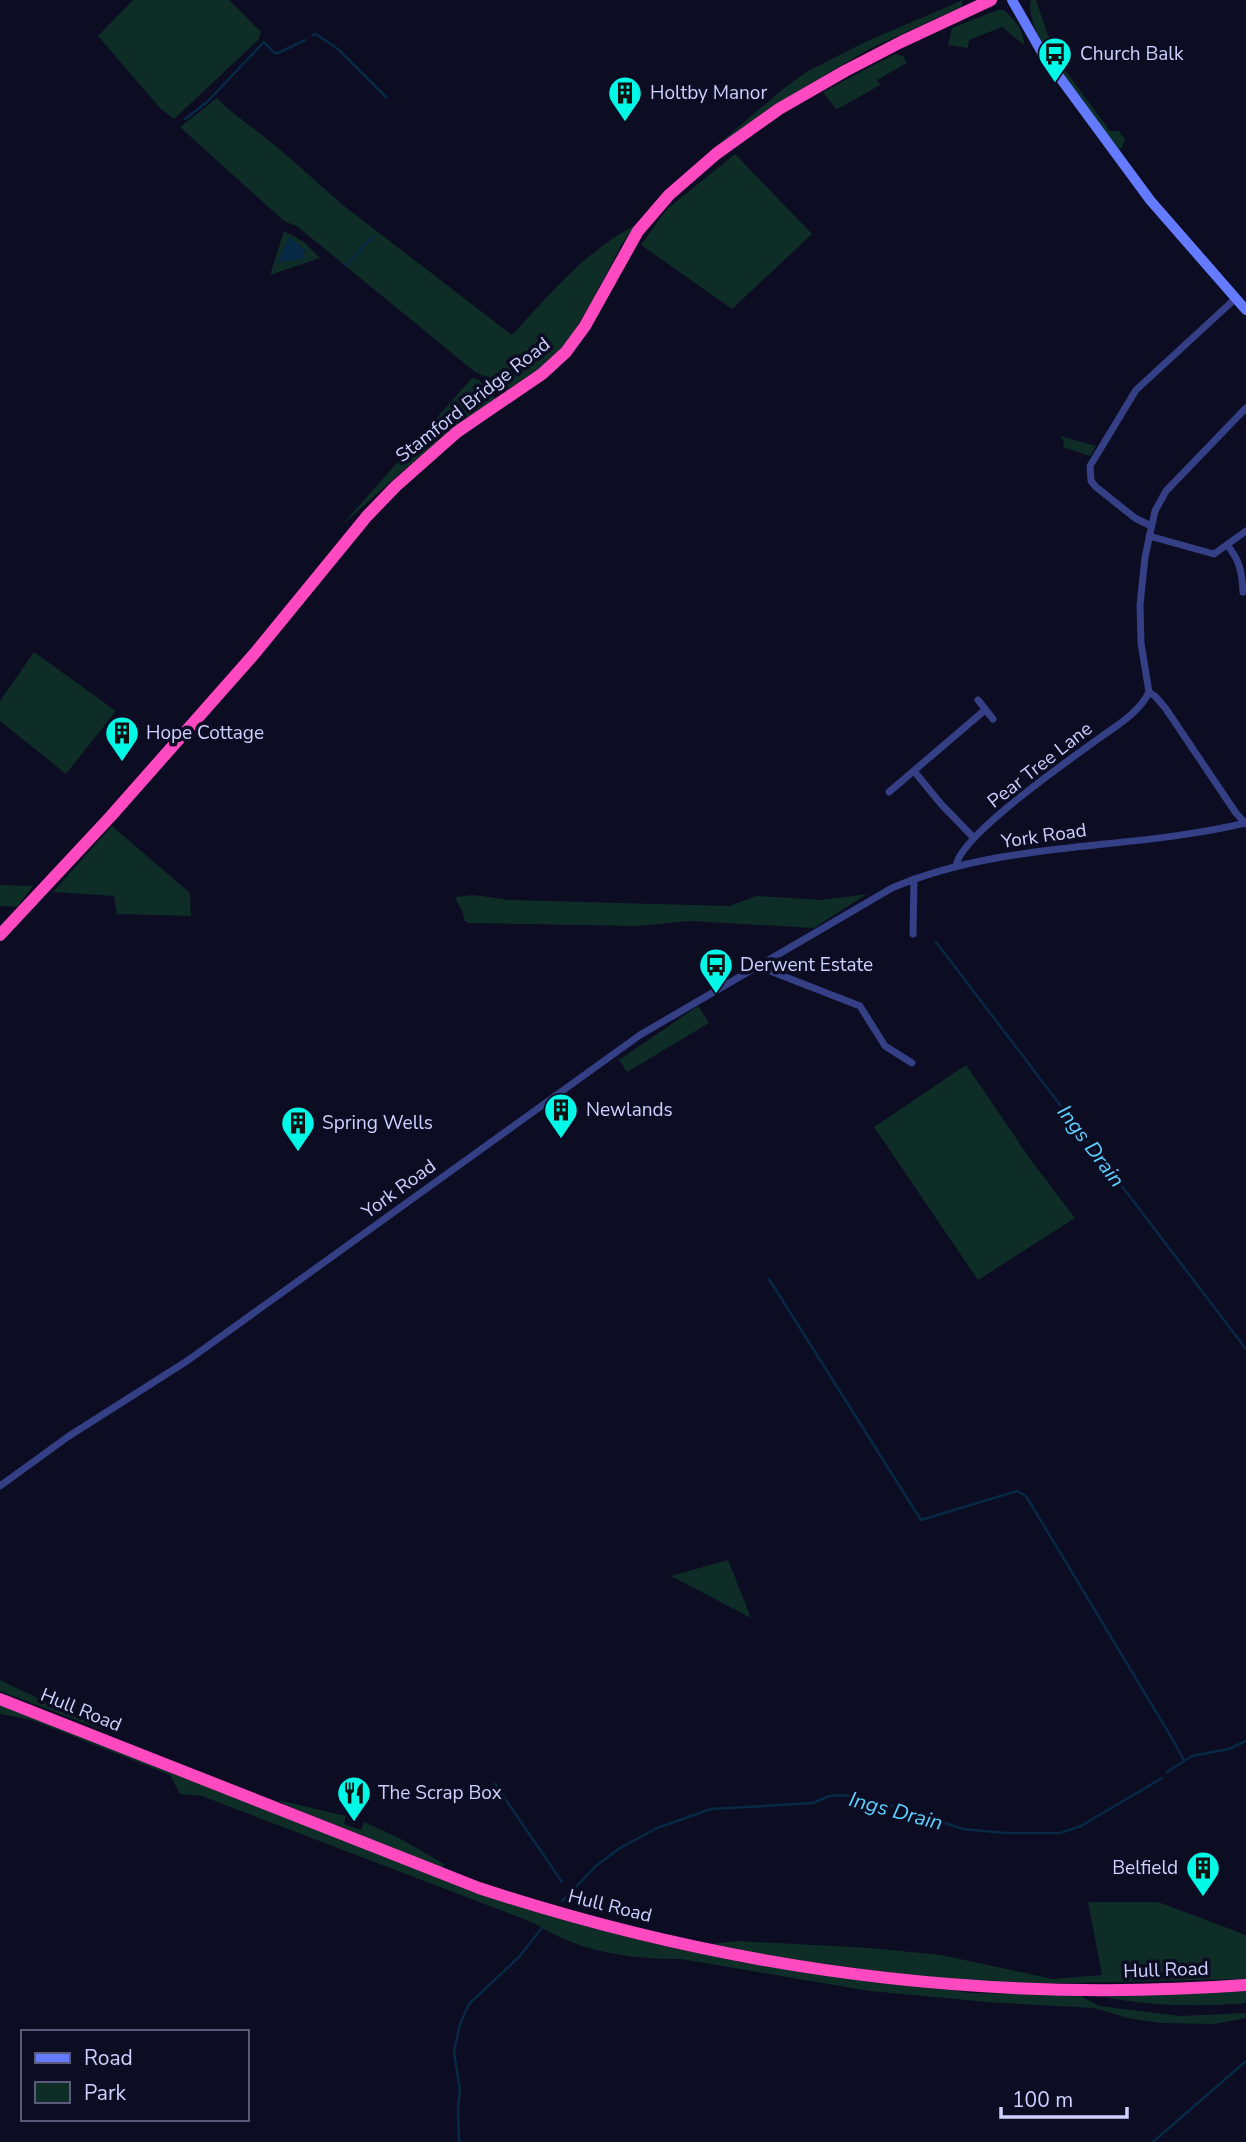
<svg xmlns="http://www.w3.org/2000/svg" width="1246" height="2142" viewBox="0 0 1246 2142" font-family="'Nunito Sans',sans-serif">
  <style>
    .green { fill: #0f2d27; fill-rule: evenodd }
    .water { fill: #082945 }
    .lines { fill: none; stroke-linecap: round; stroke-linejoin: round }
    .stream { stroke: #082945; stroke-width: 2.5 }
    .street { stroke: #343f85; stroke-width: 7 }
    .secondary { stroke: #657bff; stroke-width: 10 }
    .highway { stroke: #ff49c0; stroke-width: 12 }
    .labels { text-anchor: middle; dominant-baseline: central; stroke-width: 7; stroke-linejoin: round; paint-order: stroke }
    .poi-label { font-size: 19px; fill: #ced0ff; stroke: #0c0c23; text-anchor: start }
    .street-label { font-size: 19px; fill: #ced0ff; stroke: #0c0c23 }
    .water-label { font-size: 21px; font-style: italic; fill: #5cd0ff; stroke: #0c0c23 }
  </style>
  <rect width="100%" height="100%" fill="#0c0c23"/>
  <path class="green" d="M 133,0 L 229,0 L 261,32 L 258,40 L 174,119 L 160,108 L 98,36 Z
    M 963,0 L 961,7 L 869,49 L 790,96 L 709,152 L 783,89 L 808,71 L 865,42 Z
    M 1031,0 L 1036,0 L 1056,58 L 1110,131 L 1119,131 L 1125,140 L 1120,150 C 1099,122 1021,34 1031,0 Z
    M 998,10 L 1004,10 C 1014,19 1025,31 1024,45 L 1002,27 L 969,40 L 968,48 L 948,45 L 952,28 Z
    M 895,54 L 903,56 L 907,63 L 877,80 L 880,85 L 841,107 L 836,109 L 823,92 Z
    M 217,98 L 227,108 L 276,146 L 344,206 L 512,335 C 551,293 585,251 636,225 L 622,244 L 592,301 L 567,343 L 536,372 L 501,394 L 484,376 L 475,372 L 298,227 L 284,221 L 180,127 Z
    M 735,154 L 812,234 L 732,309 L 641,245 L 666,210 Z
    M 284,231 L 304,242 L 320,258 L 270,275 ZM 289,238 L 305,250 L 302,259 L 278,262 Z
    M 472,378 L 479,380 L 496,399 L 406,468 L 342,525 Z
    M 1060,436 L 1096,446 L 1090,456 L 1063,447 L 1064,441 Z
    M 34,652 L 116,711 L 66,774 L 0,721 L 0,701 Z
    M 112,826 L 190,893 L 191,916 L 117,914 L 114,896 L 53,892 Z
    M 0,885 L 33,886 L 17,907 L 0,906 Z
    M 867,894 L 814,928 L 690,921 L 637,926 L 468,923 L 464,920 L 463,913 L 455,897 L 474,895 L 510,900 L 729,906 L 757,896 L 822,900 Z
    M 698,1006 L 709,1023 L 627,1072 L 619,1060 Z
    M 966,1065 L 1033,1163 L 1075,1218 L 978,1280 L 874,1127 Z
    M 728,1560 L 751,1618 L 671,1576 Z
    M 0,1680 L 108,1732 L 0,1691 Z
    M 0,1704 L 571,1922 L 664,1946 L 741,1962 L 847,1978 L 973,1993 L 1079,1995 L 1099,2006 L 1180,2016 L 1246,2013 L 1246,2018 L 1215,2024 L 1160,2023 L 1128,2018 L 1094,2008 L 987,2002 L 870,1991 L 681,1959 C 630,1959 578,1952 534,1923 L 202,1796 L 180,1794 L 170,1775 L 32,1720 L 0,1714 Z
    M 278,1800 L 346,1816 L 344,1824 L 361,1830 L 364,1822 L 399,1838 L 444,1864 L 442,1868 L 286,1805 Z
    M 1088,1902 L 1158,1902 L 1246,1935 L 1246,1979 L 1020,1984 L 926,1978 L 770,1956 L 711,1944 L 737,1941 L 870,1948 L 941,1955 L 1053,1979 L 1102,1975 Z
    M 1246,1990 L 1246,2003 C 1198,2007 1151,2006 1104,1997 Z"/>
  <path class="water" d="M 289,237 L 305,250 L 302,259 L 278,262 Z"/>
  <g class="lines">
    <path class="stream" d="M 313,35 L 316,34 L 339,50 L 386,97
      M 185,119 L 207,102 L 264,42 L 274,53 L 278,53 L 305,40
      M 346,266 L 373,236
      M 936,942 L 1246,1349
      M 769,1279 L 921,1520 L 1017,1491 L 1026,1496 L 1167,1730 L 1184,1760
      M 1167,1772 L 1192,1756 L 1229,1749 L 1246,1741
      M 495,1784 L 562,1882
      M 562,1901 L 597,1865 L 620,1848 L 657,1828 L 711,1809 L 813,1803 L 829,1796 L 843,1795 L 884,1803 L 963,1829 L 1005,1833 L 1060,1833 L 1081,1826 L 1162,1778
      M 459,2142 L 458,2108 L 460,2090 L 454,2052 L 460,2024 L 469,2004 L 519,1957 L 542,1928
      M 1153,2142 L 1246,2061"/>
    <path class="street" d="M 1151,526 L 1135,518 L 1096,487 L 1091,481 L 1090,466 L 1136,390 L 1236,298
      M 1149,536 L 1214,554 L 1246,531
      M 1227,545 C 1240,560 1242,573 1243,592
      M 1149,692 L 1141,643 L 1140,605 L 1145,557 L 1155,511 L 1166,491 L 1246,408
      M 1149,692 L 1156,697 L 1166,709 L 1236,813 L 1246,824
      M 978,700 L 993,719
      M 914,771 L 941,804 L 973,837
      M 889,792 L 985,710
      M 956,867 C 957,837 1071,759 1098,739 C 1116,726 1139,713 1149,692
      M 913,934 L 914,879
      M 763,963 L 770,971 L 860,1006 L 885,1046 L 912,1063
      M 0,1486 L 69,1436 L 187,1361 L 640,1035 L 892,888 C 1004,840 1129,851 1246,823"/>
    <path class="secondary" d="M 1012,0 L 1044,56 L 1150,200 L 1246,310"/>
    <path class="highway" d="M 0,935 L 111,816 L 255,653 L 367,516 L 396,486 L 457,432 L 542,374 L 566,352 L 585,326 L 638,231 L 669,195 L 716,154 L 779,109 L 845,71 L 901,42 L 991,0
      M 0,1699 L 479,1888 C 728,1970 984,2004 1246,1985"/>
  </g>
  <defs>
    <g id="bus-pin" transform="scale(1.75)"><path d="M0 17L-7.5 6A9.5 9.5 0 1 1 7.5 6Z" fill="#00f9e7" stroke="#0c0c23"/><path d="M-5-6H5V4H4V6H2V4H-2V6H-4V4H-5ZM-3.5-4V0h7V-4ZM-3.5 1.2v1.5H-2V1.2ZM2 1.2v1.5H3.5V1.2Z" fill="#111"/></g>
    <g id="building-pin" transform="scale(1.75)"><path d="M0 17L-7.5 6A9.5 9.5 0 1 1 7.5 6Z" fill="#00f9e7" stroke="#0c0c23"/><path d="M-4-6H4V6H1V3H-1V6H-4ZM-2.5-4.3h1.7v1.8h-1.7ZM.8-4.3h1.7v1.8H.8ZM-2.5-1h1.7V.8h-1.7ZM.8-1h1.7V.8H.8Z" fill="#111"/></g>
    <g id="restaurant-pin" transform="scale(1.75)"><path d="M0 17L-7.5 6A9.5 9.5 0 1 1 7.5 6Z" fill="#00f9e7" stroke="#0c0c23"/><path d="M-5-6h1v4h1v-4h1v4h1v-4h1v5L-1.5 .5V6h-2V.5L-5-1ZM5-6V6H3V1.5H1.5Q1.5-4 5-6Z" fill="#111"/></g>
  </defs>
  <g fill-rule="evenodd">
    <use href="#bus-pin" x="1055" y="54"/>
    <use href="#building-pin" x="625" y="93"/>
    <use href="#building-pin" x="122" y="733"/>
    <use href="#bus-pin" x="716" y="965"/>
    <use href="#building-pin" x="561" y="1110"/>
    <use href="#building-pin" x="298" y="1123"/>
    <use href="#restaurant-pin" x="354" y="1793"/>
    <use href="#building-pin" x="1203" y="1868"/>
  </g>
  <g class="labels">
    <g class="poi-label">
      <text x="1080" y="54">Church Balk</text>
      <text x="650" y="93">Holtby Manor</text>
      <text x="146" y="733">Hope Cottage</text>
      <text x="740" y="965">Derwent Estate</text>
      <text x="586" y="1110">Newlands</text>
      <text x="322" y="1123">Spring Wells</text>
      <text x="378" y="1793">The Scrap Box</text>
      <text x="1178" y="1868" text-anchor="end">Belfield</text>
    </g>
    <g class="street-label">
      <text transform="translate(473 400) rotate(-38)">Stamford Bridge Road</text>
      <text transform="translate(1040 765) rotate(-38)">Pear Tree Lane</text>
      <text transform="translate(1044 836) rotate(-8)">York Road</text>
      <text transform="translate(399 1189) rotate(-36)">York Road</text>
      <text transform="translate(81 1710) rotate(22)">Hull Road</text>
      <text transform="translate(610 1906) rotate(14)">Hull Road</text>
      <text transform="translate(1166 1970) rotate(-2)">Hull Road</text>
    </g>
    <g class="water-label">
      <text transform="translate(1091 1146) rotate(53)">Ings Drain</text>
      <text transform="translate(896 1811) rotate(15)">Ings Drain</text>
    </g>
  </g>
  <rect x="21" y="2030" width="228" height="91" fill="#0c0c23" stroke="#5a5a7b" stroke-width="2"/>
  <rect x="35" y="2053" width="35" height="10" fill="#657bff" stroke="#5a5a7b" stroke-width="2"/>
  <text x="84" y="2065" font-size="21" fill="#ced0ff">Road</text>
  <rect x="35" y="2082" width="35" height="21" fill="#0f2d27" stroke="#5a5a7b" stroke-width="2"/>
  <text x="84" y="2100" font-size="21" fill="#ced0ff">Park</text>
  <path d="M1001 2107v10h126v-10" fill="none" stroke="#ced0ff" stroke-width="3.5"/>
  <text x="1012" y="2107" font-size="21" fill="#ced0ff" stroke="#0c0c23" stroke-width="5" paint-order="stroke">100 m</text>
</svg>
